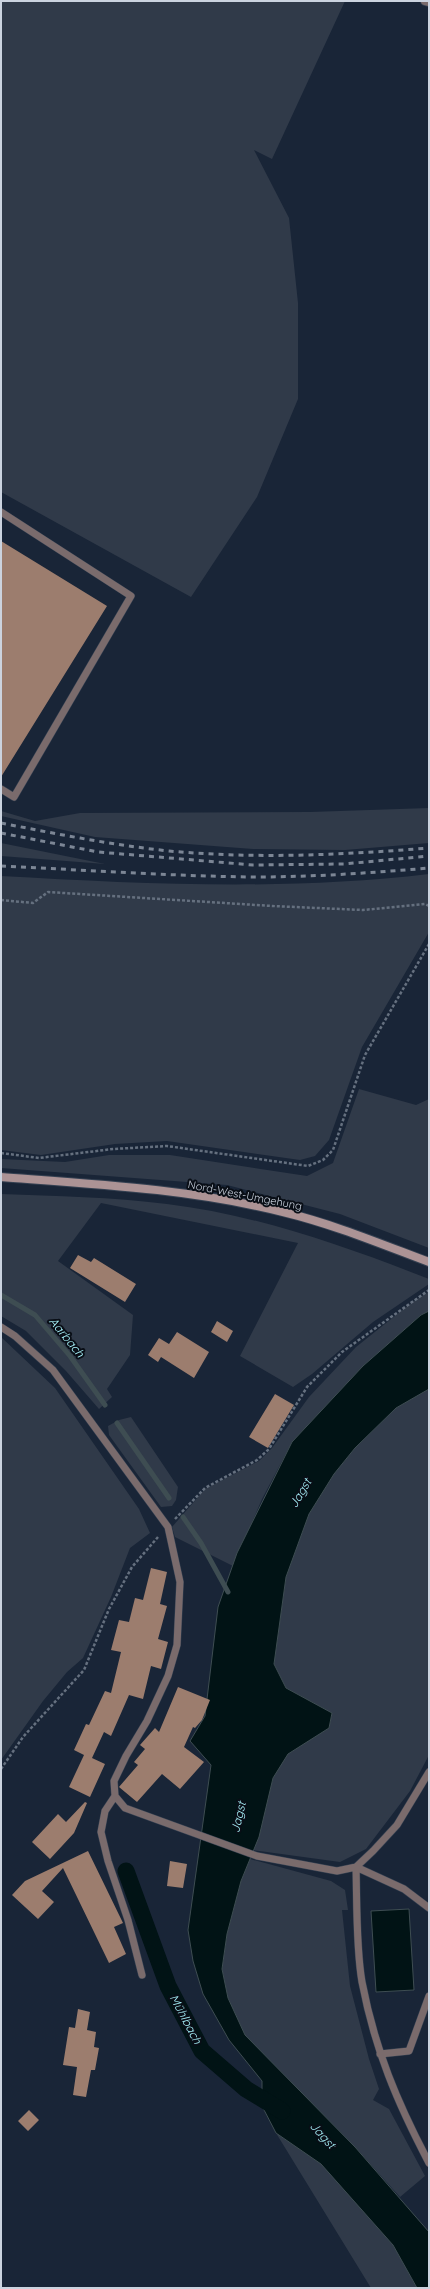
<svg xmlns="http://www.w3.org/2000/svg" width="430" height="2289" viewBox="0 0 430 2289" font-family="Quicksand,sans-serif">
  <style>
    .green { fill: #303a49 }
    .water { fill: #011315; stroke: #3e4d52 }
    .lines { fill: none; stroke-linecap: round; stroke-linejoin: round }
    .stream { stroke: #3e4d52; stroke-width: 5 }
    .canal { stroke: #011315; stroke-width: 17 }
    .building { fill: #9c7d6e }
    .lane-casing { stroke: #354152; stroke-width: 8 }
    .street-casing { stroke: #354152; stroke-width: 10 }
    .secondary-casing { stroke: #354152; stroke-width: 10 }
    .path { stroke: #65707f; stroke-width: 2.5; stroke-dasharray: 3 2; stroke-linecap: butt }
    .lane { stroke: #7a6b6c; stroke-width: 7 }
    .street { stroke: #7a6b6c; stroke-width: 8 }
    .secondary { stroke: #ac9395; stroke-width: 8 }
    .rail { stroke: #7c8695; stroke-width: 3; stroke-dasharray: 5 5; stroke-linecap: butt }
    .labels { text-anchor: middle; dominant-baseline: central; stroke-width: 4; stroke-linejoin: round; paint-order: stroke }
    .street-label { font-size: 11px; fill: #cbd3df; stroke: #090e16 }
    .water-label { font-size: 12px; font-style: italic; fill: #a8f3fb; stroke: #090e16 }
  </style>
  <rect width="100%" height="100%" fill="#192537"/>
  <path class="green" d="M 1,1 L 345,1 L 272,159 L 254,150 L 289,218 L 298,303 L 298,399 L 257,497 L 191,597 L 1,492 Z
    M 429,808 L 429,843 L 345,850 L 253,849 L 95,837 L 1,816 L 1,811 L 35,821 L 80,813 L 310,812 Z
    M 1,843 L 105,864 L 1,856 Z
    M 429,874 L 429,932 L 362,1047 L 329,1140 L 315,1156 L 300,1160 L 167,1141 L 115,1144 L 41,1155 L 1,1150 L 1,876 C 143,884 287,891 429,874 Z
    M 359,1089 L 416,1105 L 429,1099 L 429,1248 L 340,1214 L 227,1185 L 1,1168 L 1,1159 L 65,1162 L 109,1155 L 170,1155 L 307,1176 L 333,1163 Z
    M 1,1194 C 56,1196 112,1197 167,1204 C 258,1215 344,1246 429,1279 L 429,1284 L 373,1322 L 312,1374 L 293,1387 L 240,1356 L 298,1243 L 101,1203 L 58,1261 L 133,1315 L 130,1355 L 107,1389 L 112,1397 L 99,1409 L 66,1371 L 26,1331 L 1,1316 Z
    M 429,1292 L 429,1311 L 421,1315 L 363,1366 L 292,1442 L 262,1499 L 233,1566 L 175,1537 L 172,1527 L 205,1489 L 259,1461 L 272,1448 L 309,1397 L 356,1347 L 415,1300 Z
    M 1,1337 L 55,1388 L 139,1509 L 150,1533 L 130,1548 L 111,1597 L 83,1658 L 67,1672 L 43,1701 L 1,1760 Z
    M 429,1389 L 429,1755 L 410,1791 L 366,1849 L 340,1862 L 253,1850 C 266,1820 265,1780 287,1754 C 295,1745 318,1735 329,1728 L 332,1713 L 286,1688 L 274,1664 L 286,1577 L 309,1514 L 334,1474 L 355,1448 L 396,1408 Z
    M 131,1417 L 178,1487 L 176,1500 L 172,1506 L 161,1507 L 109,1435 L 108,1426 L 119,1420 Z
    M 250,1859 L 331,1881 L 345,1890 L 348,1910 L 342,1910 L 350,1986 L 369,2059 L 379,2089 L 373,2100 L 389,2109 L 425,2176 L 400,2197 L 355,2147 L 245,2035 L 228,1998 L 222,1969 L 227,1934 L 241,1881 Z
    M 276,2133 L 321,2163 L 393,2245 L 417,2288 L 371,2288 Z"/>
  <path class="water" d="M 429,1311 L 429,1389 L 396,1408 L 355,1448 L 334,1474 L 309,1514 L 286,1577 L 274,1664 L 286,1688 L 332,1713 L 329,1728 L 288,1754 L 273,1778 L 259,1837 L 241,1881 L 227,1934 L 222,1969 L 228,1998 L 245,2035 L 355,2147 L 429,2232 L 429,2288 L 417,2288 L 393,2245 L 321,2164 L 276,2133 L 262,2106 L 262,2081 L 229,2040 L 203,1994 L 193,1961 L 188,1930 L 211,1765 L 190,1741 L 205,1716 L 218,1607 L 237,1553 L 292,1442 L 363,1366 L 421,1315 Z
    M 409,1909 L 414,1990 L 376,1992 L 371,1911 Z"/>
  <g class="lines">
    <path class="stream" d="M 1,1295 L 35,1315 L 70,1356 L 105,1405
      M 117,1423 L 169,1498
      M 183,1517 L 201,1543 L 228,1592"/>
    <path class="canal" d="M 126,1871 L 168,1986 L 202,2051 L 246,2089 L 282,2111"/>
  </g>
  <path class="building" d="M 1,541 L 107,606 L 1,777 Z
    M 78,1255 L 91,1262 L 94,1258 L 136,1284 L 125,1302 L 70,1268 Z
    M 217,1321 L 233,1331 L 227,1342 L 211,1332 Z
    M 177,1332 L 209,1352 L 194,1378 L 161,1357 L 158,1362 L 148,1355 L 159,1338 L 169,1344 Z
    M 275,1394 L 294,1405 L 268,1448 L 249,1437 Z
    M 151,1568 L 167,1572 L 160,1604 L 167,1606 L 158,1639 L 168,1642 L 161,1669 L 151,1666 L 143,1699 L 129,1695 L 111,1736 L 104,1732 L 92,1758 L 105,1764 L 90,1797 L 69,1787 L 84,1755 L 74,1750 L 86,1724 L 89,1725 L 105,1691 L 111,1693 L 121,1652 L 111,1650 L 119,1620 L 129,1622 L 135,1598 L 143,1600 Z
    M 178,1687 L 210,1700 L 202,1720 L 195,1728 L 193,1727 L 184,1747 L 204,1762 L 180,1789 L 162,1774 L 137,1802 L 119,1787 L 138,1765 L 134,1762 L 145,1749 L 140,1745 L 155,1728 L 159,1732 Z
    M 85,1802 L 87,1803 L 74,1833 L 50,1859 L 32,1842 L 58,1814 L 66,1822 Z
    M 88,1851 L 123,1923 L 114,1927 L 126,1954 L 109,1963 L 63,1868 L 42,1891 L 54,1902 L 38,1919 L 12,1895 L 25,1881 Z
    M 170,1861 L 187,1864 L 183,1888 L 167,1886 Z
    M 78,2009 L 90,2012 L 87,2030 L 96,2032 L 94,2047 L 99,2048 L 95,2070 L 91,2070 L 86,2097 L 73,2095 L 77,2067 L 63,2065 L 69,2027 L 75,2028 Z
    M 29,2110 L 39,2120 L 28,2131 L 18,2121 Z"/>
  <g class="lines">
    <g class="lane-casing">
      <path id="lane" d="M 1,512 L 131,596 L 14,797 L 1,789
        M 1,1327 L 15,1336 L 53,1370 L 168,1527 L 180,1582 L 177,1645 L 168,1676 L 147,1721 L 126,1756 L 114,1781 L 115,1796 L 125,1808 L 257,1856 L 337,1871 L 356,1867 L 373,1851 L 397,1825 L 429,1772
        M 115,1796 L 105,1811 L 101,1832 L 108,1861 L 128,1920 L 142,1975
        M 429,1908 L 404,1889 L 356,1867 C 357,1902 356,1948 362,1982 C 375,2050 397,2102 429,2163
        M 380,2054 L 409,2051 L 429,1996"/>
    </g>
    <g class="street-casing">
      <path id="street" d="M 425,1 L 429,2"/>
    </g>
    <g class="secondary-casing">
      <path id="secondary" d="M 1,1177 C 95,1184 191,1189 283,1212 C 333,1224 381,1244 429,1262"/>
    </g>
    <path class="path" d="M 1,900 L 33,903 L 48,892 L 272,906 L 363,910 L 425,904 L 429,906
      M 1,1153 L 39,1158 L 113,1149 L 167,1146 L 308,1166 L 323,1160 L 333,1150 L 365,1055 L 429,944
      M 175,1519 L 205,1488 L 257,1460 L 269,1449 L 307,1387 L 342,1352 L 429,1290
      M 1,1769 L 23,1737 L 84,1670 L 109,1609 L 132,1567 L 158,1537"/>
    <use href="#lane" class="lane"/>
    <use href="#street" class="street"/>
    <use href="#secondary" class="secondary"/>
    <path class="rail" d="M 1,823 C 57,834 112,845 169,851 C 255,859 342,855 429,848
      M 1,833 L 98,852 L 253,865 L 344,864 L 429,856
      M 1,866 C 85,870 169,876 253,877 C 312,877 370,873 429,868"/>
  </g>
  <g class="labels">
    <g class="street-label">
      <text transform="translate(245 1195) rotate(11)">Nord-West-Umgehung</text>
    </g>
    <g class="water-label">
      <text transform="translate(67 1337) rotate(51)">Aarbach</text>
      <text transform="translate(300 1493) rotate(-60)">Jagst</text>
      <text transform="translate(238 1817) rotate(-77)">Jagst</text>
      <text transform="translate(186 2019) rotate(62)">Mühlbach</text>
      <text transform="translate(323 2135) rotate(48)">Jagst</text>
    </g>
  </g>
  <rect width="430" height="2289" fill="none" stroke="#cbd3df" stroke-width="4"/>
</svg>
